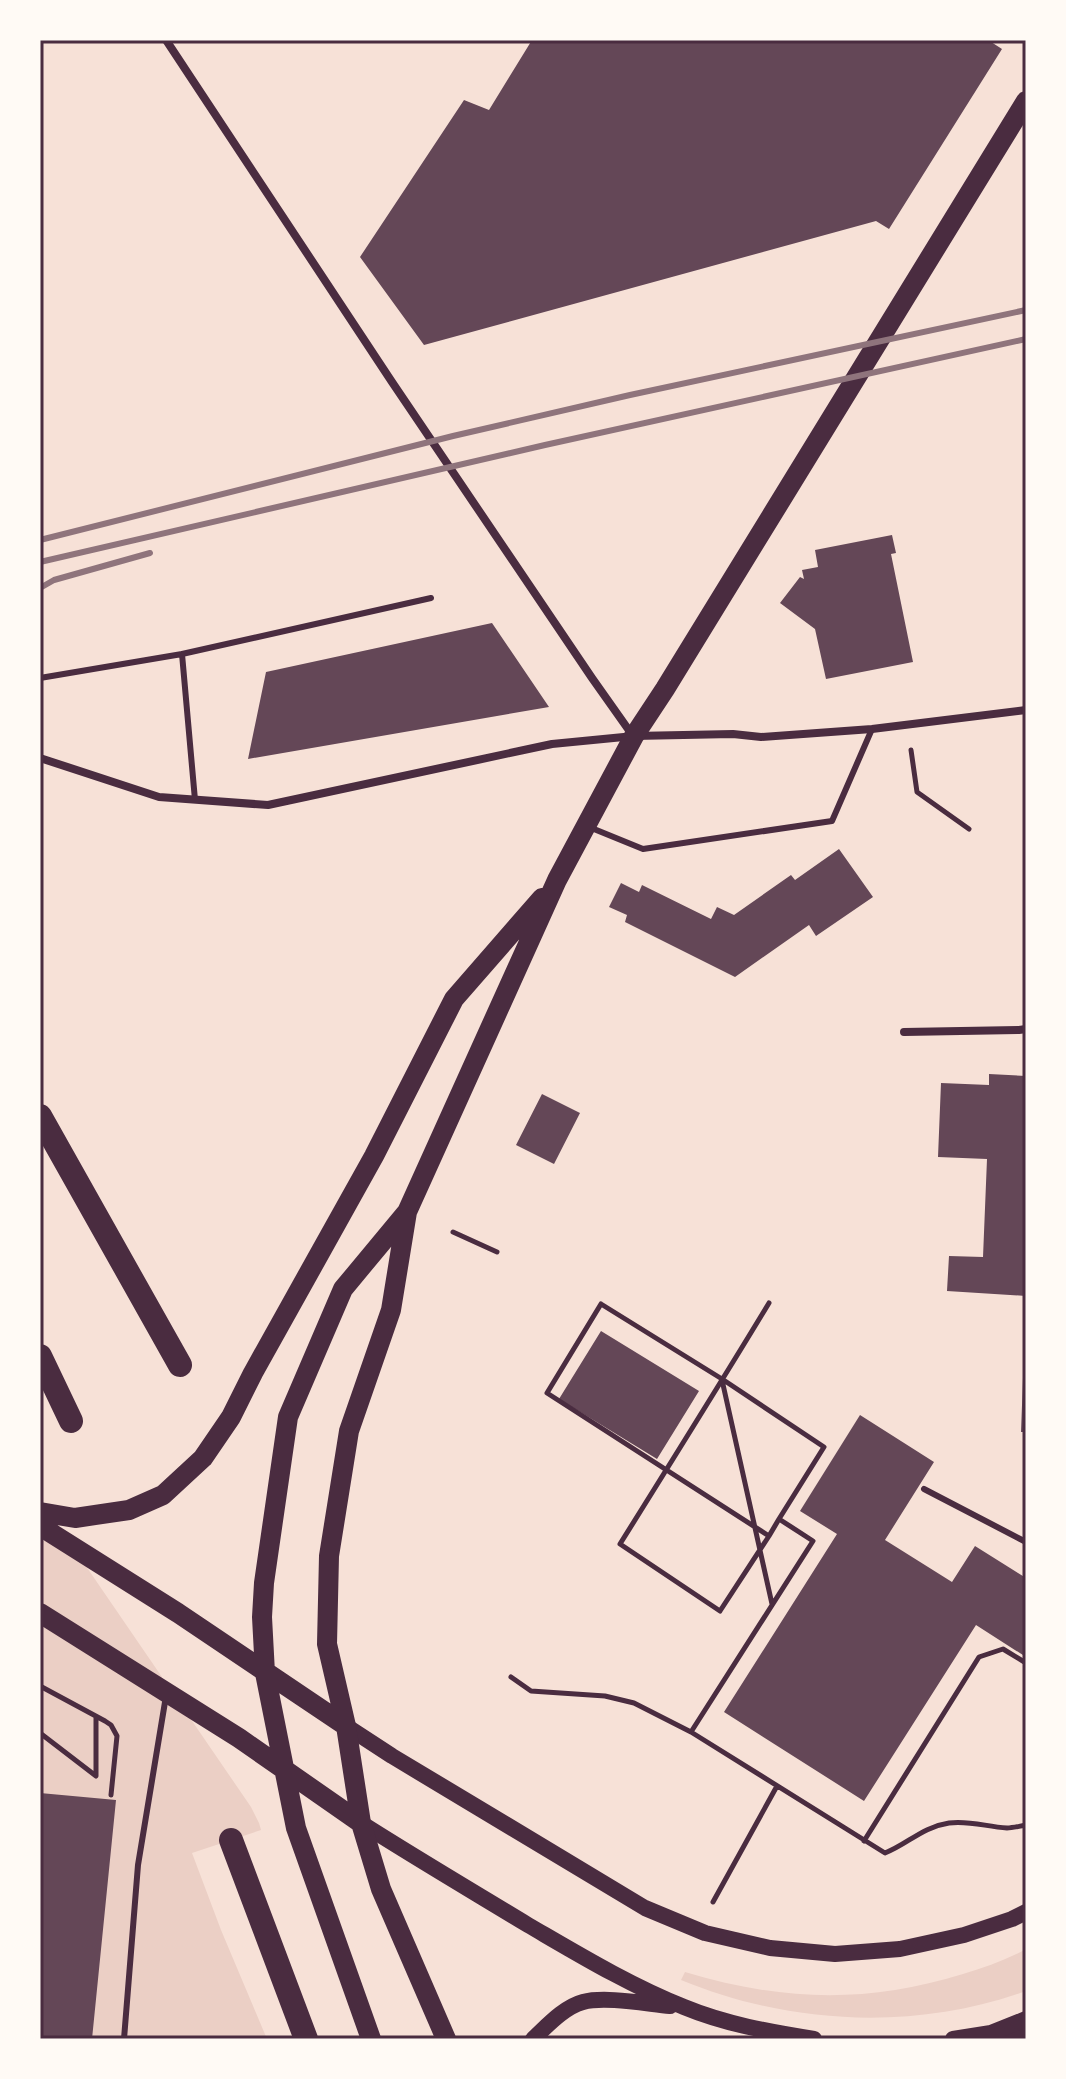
<svg xmlns="http://www.w3.org/2000/svg" width="1066" height="2079" viewBox="0 0 1066 2079" font-family="Poppins,sans-serif">
  <style>
    .green { fill: #ebcfc5 }
    .building { fill: #644757 }
    .lines { fill: none; stroke-linecap: round; stroke-linejoin: round }
    .path { stroke: #4a2c40; stroke-width: 5 }
    .service { stroke: #4a2c40; stroke-width: 6 }
    .minor { stroke: #4a2c40; stroke-width: 8 }
    .tertiary { stroke: #4a2c40; stroke-width: 14 }
    .secondary { stroke: #4a2c40; stroke-width: 16 }
    .primary { stroke: #4a2c40; stroke-width: 20 }
    .motorway { stroke: #4a2c40; stroke-width: 24 }
    .rail { stroke: #8f747c; stroke-width: 6 }
    .neatline { fill: none; stroke: #4a2c40; stroke-width: 3 }
  </style>
  <rect width="100%" height="100%" fill="#f7e1d7"/>
  <path class="green" d="M 40,1499 L 251,1807 L 259,1823 L 261,1830 L 192,1853 L 221,1930 L 267,2039 L 40,2039 Z
    M 1026,1949 L 1026,1991 C 915,2031 790,2025 681,1980 L 685,1972 C 781,2001 866,2004 963,1974 C 985,1967 1006,1960 1026,1949 Z"/>
  <path class="building" d="M 532,40 L 988,40 L 1002,49 L 889,229 L 876,221 L 424,345 L 360,257 L 464,100 L 489,110 Z
    M 892,535 L 896,553 L 891,554 L 913,662 L 826,679 L 815,629 L 780,603 L 800,577 L 804,579 L 802,570 L 818,567 L 815,550 Z
    M 492,623 L 549,707 L 248,759 L 266,672 Z
    M 839,849 L 873,897 L 816,936 L 809,925 L 735,977 L 625,922 L 627,915 L 609,907 L 621,883 L 639,892 L 642,885 L 711,919 L 717,907 L 734,915 L 791,875 L 795,880 Z
    M 989,1074 L 1026,1076 L 1026,1296 L 947,1291 L 949,1256 L 983,1257 L 987,1159 L 938,1157 L 941,1083 L 989,1085 Z
    M 542,1094 L 580,1113 L 554,1164 L 516,1145 Z
    M 601,1331 L 699,1391 L 657,1459 L 559,1399 Z
    M 1023,1378 L 1026,1378 L 1026,1432 L 1021,1432 Z
    M 860,1415 L 934,1462 L 885,1540 L 952,1582 L 975,1546 L 1026,1578 L 1026,1657 L 976,1625 L 864,1801 L 724,1712 L 837,1534 L 800,1511 Z
    M 40,1793 L 116,1800 L 92,2039 L 40,2039 Z"/>
  <g class="lines">
    <path class="path" d="M 911,750 L 917,792 L 969,829
      M 453,1232 L 497,1252
      M 769,1303 C 720,1384 670,1464 620,1544 L 720,1611 L 769,1536 L 547,1393 L 601,1304 L 722,1379 L 824,1447 L 779,1519 L 813,1541 L 691,1732 L 885,1853 C 908,1844 922,1827 949,1823 C 969,1820 987,1827 1007,1828 C 1013,1828 1020,1826 1026,1825
      M 722,1380 L 772,1604
      M 769,1536 L 779,1519
      M 511,1677 L 531,1691 L 605,1696 L 634,1703 L 691,1732
      M 40,1686 L 105,1721 L 111,1725 L 117,1736 L 111,1795
      M 40,1733 L 96,1776 L 96,1717
      M 864,1841 L 979,1657 L 1003,1649 L 1026,1663
      M 713,1902 L 777,1786"/>
    <path class="service" d="M 40,678 L 182,654
      M 195,800 L 182,654 L 431,598
      M 589,827 L 643,849 L 832,821 L 872,729
      M 924,1489 L 1026,1542
      M 124,2039 L 138,1865 L 166,1696"/>
    <path class="minor" d="M 166,40 L 392,382 L 592,678 L 633,736
      M 40,758 L 159,797 L 268,805 L 552,744 L 634,736 L 733,734 L 761,737 L 872,729 L 1026,710
      M 904,1032 L 1019,1030 L 1026,1029"/>
    <path class="tertiary" d="M 995,2033 L 1026,2033"/>
    <path class="secondary" d="M 346,1726 L 392,1756 L 645,1908 L 705,1933 L 770,1948 L 835,1954 L 900,1949 L 964,1935 L 1012,1919 L 1026,1912
      M 361,1823 C 416,1858 472,1891 528,1925 C 578,1954 629,1985 684,2007 C 725,2024 770,2032 814,2039
      M 533,2039 C 547,2026 564,2007 583,2002 C 605,1996 647,2004 670,2006
      M 953,2039 L 991,2033 L 1026,2019"/>
    <path class="primary" d="M 40,1512 L 75,1518 L 129,1510 L 163,1495 L 203,1458 L 231,1417 L 253,1373 L 374,1156 L 454,999 L 542,898
      M 40,1526 L 178,1613 L 346,1726
      M 40,1613 L 239,1738 L 361,1823
      M 371,2039 L 296,1828 L 265,1673 L 262,1617 L 264,1583 L 288,1417 L 343,1289 L 407,1212
      M 446,2039 L 381,1889 L 361,1823 L 346,1726 L 327,1644 L 329,1556 L 349,1431 L 391,1310 L 407,1212 L 557,880 L 634,736 L 665,689 L 1026,101"/>
    <path class="motorway" d="M 40,1116 L 180,1365
      M 40,1356 L 71,1421
      M 231,1840 L 306,2039"/>
    <path class="rail" d="M 40,540 L 453,436 L 630,395 L 1026,310
      M 40,562 L 545,445 L 1026,339
      M 40,588 L 54,580 L 150,553"/>
  </g>
  <rect width="1066" height="2079" fill="none" stroke="#fffaf5" stroke-width="84"/>
  <rect x="42" y="42" width="982" height="1995" class="neatline"/>
</svg>
